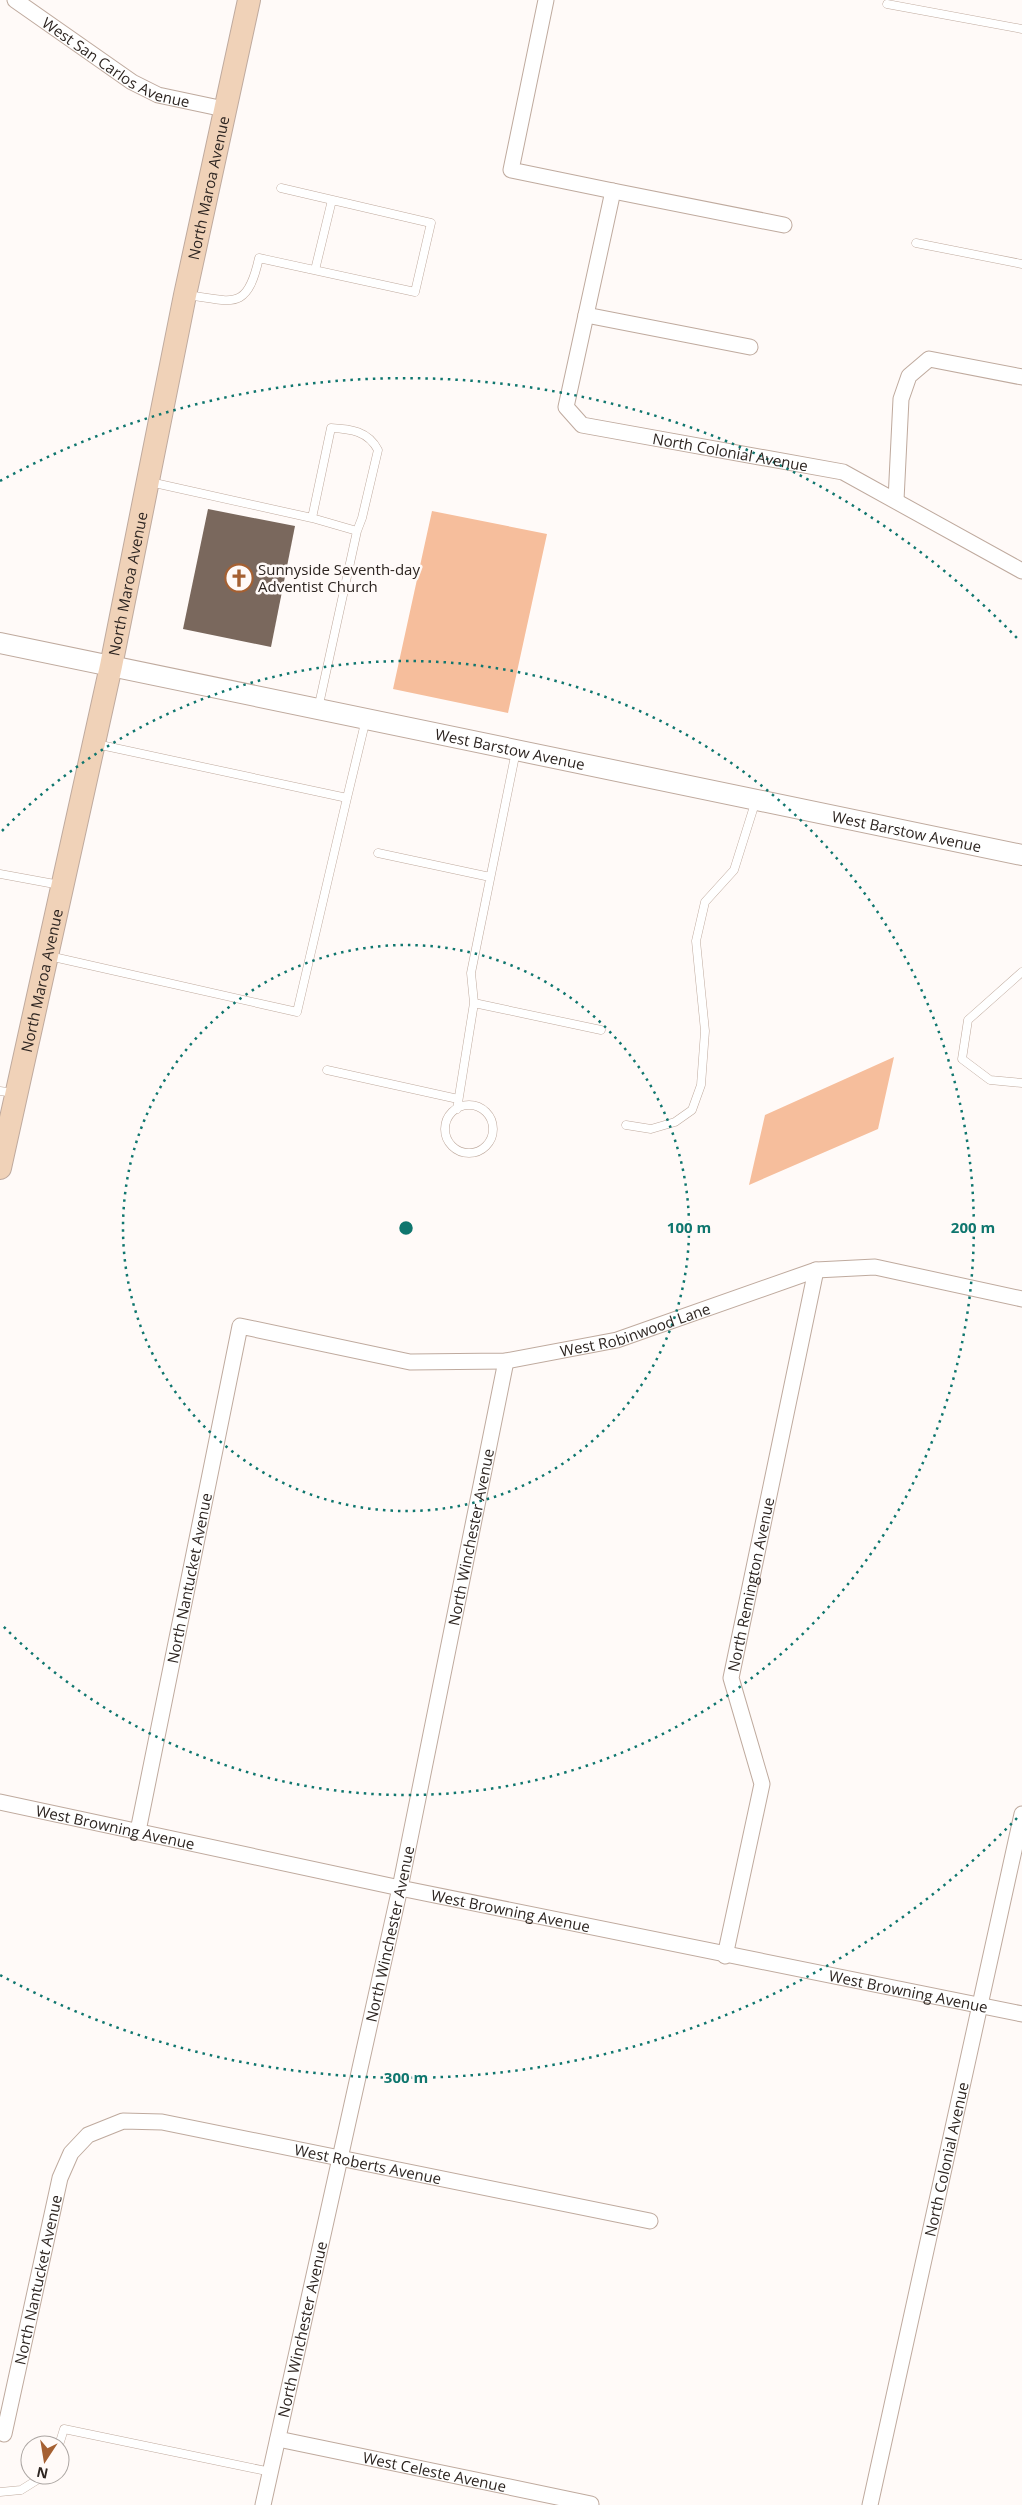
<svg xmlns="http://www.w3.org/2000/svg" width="1022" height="2505" viewBox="0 0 1022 2505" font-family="'Open Sans',sans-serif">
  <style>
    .green { fill: #f6be9c }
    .building { fill: #7a685d }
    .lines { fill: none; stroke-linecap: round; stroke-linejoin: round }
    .service-casing { stroke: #bfaa9e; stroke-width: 9 }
    .minor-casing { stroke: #bfaa9e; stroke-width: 17 }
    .tertiary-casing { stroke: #bfaa9e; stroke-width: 22 }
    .secondary-casing { stroke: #bfaa9e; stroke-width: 24 }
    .service { stroke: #fff; stroke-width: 8 }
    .minor { stroke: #fff; stroke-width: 15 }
    .tertiary { stroke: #fff; stroke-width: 20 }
    .secondary { stroke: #f0d2b8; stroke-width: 22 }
    .ring { fill: none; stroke: #0f766e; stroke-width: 2.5; stroke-dasharray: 2.5 5 }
    .labels { text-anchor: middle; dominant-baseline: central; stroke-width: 5; stroke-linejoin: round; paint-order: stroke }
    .street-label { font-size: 15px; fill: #2d2521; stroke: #fffaf8 }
    .poi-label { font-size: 15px; fill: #2d2521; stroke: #fffaf8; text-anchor: start }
    .centre { fill: #0f766e; stroke: #fffaf8; stroke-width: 2.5 }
    .ring-label { font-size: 15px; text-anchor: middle; font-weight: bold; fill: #0f766e; stroke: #fffaf8; stroke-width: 5; stroke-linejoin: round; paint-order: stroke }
  </style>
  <rect width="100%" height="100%" fill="#fffaf8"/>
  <path class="green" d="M 432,511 L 547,534 L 508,713 L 393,689 Z
    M 894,1057 L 878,1129 L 749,1185 L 765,1115 Z"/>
  <path class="building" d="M 208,509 L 295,526 L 271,647 L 183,629 Z"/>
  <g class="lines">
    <g class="service-casing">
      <path id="service" d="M 887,4 L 1022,29
        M 916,243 L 1022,264
        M 315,270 L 332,200
        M 187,295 C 233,301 247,312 259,258 L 415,292 L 431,223 L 281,188
        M 150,482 L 312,518
        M 318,709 L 357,531 L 362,518 L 378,450 C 368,431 351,429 331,428 L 312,518 L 357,531
        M 347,798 L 366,719
        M 378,853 L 490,877
        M 0,874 L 60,885
        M 49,956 L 297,1012 L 347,798 L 96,744
        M 1022,972 L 968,1020 L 962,1059 L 990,1080 L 1022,1083
        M 474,1003 L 601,1030
        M 327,1070 L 458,1099
        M 0,1091 L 14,1093
        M445 1129a24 24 0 1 1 48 0a24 24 0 1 1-48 0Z
        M 457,1109 L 474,1003 L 471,973 L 516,751
        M 626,1125 L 651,1129 L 675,1122 L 692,1110 L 701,1085 L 705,1031 L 696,941 L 705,902 L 734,870 L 756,800
        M 59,2445 L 64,2429 L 271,2472
        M 0,2492 L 21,2490 L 45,2475"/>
    </g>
    <g class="minor-casing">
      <g id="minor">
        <path id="s1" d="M 15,0 L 132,82 L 158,95 L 224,109"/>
        <path d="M 546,0 L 511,170 L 613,191 L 586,315 L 750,347"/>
        <path d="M 613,191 L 784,225"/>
        <path id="s2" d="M 586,315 L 566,407 L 582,425 L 843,472 L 1022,571"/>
        <path d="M 896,500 L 901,399 L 909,376 L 929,359 L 1022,377"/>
        <path id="s3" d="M 0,1802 L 400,1888 L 1022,2014"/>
        <path id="s4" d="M 138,1831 L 240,1326 L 410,1362 L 506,1361 L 617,1340 L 816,1270 L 875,1267 L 1022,1299"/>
        <path id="s5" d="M 725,1956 L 762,1784 L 731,1678 L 816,1270"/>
        <path id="s6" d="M 4,2434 L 60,2178 L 71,2153 L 88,2135 L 123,2121 L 162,2122 L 650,2221"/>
        <path id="s7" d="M 278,2439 L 591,2504"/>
        <path id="s8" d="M 263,2505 L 400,1888 L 506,1361"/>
        <path id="s9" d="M 870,2505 L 1022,1814"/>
      </g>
    </g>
    <g class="tertiary-casing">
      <g id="tertiary">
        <path id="s10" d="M 0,643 L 1022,855"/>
      </g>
    </g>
    <g class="secondary-casing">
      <g id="secondary">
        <path id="s11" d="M 0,1168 L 111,666 L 185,295 L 249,0"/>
      </g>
    </g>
    <use href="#service" class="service"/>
    <use href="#minor" class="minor"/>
    <use href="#tertiary" class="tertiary"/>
    <use href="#secondary" class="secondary"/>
  </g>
  <g class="ring">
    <circle cx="406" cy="1228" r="283"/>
    <path d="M2 831A567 567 0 1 1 2 1625"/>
    <path d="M1017 1818A850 850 0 0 1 0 1975M0 481A850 850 0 0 1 1017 638"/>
  </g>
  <defs>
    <g id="church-ring" transform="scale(1.4375)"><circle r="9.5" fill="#fffaf8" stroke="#a56032" stroke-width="1.5"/><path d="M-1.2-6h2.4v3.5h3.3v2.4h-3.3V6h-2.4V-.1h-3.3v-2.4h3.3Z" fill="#a56032"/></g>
  </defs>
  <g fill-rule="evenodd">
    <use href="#church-ring" x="239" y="578"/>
  </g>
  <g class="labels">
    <g class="street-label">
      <text stroke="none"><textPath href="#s1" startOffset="120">West San Carlos Avenue</textPath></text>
      <text stroke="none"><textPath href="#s11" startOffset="1002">North Maroa Avenue</textPath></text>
      <text stroke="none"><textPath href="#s2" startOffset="269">North Colonial Avenue</textPath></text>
      <text stroke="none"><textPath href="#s11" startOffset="598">North Maroa Avenue</textPath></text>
      <text stroke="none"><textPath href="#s10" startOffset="521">West Barstow Avenue</textPath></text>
      <text stroke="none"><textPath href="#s10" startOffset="926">West Barstow Avenue</textPath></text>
      <text stroke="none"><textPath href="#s11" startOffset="192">North Maroa Avenue</textPath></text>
      <text stroke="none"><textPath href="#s4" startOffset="918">West Robinwood Lane</textPath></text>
      <text stroke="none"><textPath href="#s8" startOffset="990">North Winchester Avenue</textPath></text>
      <text stroke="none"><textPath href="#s4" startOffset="258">North Nantucket Avenue</textPath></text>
      <text stroke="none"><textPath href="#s5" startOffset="382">North Remington Avenue</textPath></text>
      <text stroke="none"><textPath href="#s3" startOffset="118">West Browning Avenue</textPath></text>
      <text stroke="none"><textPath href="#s3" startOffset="522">West Browning Avenue</textPath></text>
      <text stroke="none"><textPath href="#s8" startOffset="585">North Winchester Avenue</textPath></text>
      <text stroke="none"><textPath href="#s3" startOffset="928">West Browning Avenue</textPath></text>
      <text stroke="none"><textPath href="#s9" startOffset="354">North Colonial Avenue</textPath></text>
      <text stroke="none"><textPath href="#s6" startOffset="601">West Roberts Avenue</textPath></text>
      <text stroke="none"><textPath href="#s6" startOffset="158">North Nantucket Avenue</textPath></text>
      <text stroke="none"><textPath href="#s8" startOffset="180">North Winchester Avenue</textPath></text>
      <text stroke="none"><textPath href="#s7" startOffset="160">West Celeste Avenue</textPath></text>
    </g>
    <g class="poi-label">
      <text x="258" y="569">Sunnyside Seventh-day<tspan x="258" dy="17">Adventist Church</tspan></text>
    </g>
  </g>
  <circle cx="406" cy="1228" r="8" class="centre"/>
  <g class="ring-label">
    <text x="689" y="1233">100 m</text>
    <text x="973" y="1233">200 m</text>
    <text x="406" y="2083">300 m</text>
  </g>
  <g transform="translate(45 2460) rotate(192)"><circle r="24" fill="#fffaf8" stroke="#aba5a2"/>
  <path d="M0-4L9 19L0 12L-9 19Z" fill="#a56032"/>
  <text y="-8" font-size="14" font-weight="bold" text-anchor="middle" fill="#2d2521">N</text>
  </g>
</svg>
